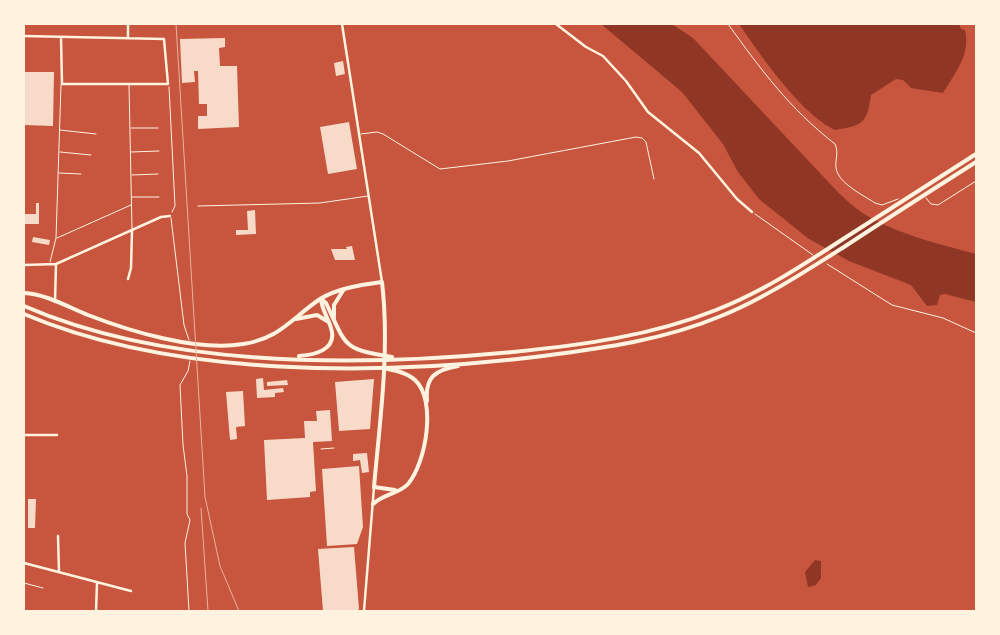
<svg xmlns="http://www.w3.org/2000/svg" width="1000" height="635" viewBox="0 0 1000 635" font-family="'Varela Round',sans-serif">
  <style>
    .water { fill: #8f3625 }
    .building { fill: #f7dbc8 }
    .lines { fill: none; stroke-linecap: round; stroke-linejoin: round }
    .path { stroke: #fff3e0; stroke-width: 1 }
    .service { stroke: #fff3e0; stroke-width: 1 }
    .minor { stroke: #fff3e0; stroke-width: 2.5 }
    .primary { stroke: #fff3e0; stroke-width: 4 }
    .trunk { stroke: #fff3e0; stroke-width: 4 }
    .rail { stroke: #e9b49f; stroke-width: 1 }
  </style>
  <rect width="100%" height="100%" fill="#c8553d"/>
  <path class="water" d="M 601,24 L 672,24 L 693,38 L 834,188 C 841,195 849,203 857,209 C 888,232 939,244 976,254 L 976,302 L 945,294 L 940,295 L 937,305 L 927,306 L 911,285 L 849,261 L 809,239 L 759,199 L 738,172 L 723,144 L 682,92 Z
    M 739,24 L 959,24 L 961,29 L 965,30 C 971,54 955,73 943,93 L 911,88 L 903,80 L 896,79 L 871,95 C 867,124 863,125 835,130 C 800,113 761,56 739,24 Z
    M 815,560 L 821,561 L 821,578 L 816,585 L 808,587 L 805,572 Z"/>
  <path class="building" d="M 225,38 L 225,47 L 219,48 L 220,66 L 237,66 L 239,127 L 198,129 L 198,116 L 207,116 L 207,104 L 199,104 L 198,71 L 194,71 L 195,82 L 182,83 L 180,39 Z
    M 343,61 L 345,74 L 336,76 L 334,63 Z
    M 24,72 L 54,72 L 53,126 L 24,125 Z
    M 349,122 L 357,169 L 328,174 L 320,127 Z
    M 36,203 L 39,203 L 39,224 L 24,224 L 24,214 L 36,214 Z
    M 255,210 L 256,234 L 236,235 L 236,230 L 248,230 L 247,211 Z
    M 33,237 L 50,240 L 49,245 L 32,242 Z
    M 352,246 L 355,260 L 335,260 L 331,249 L 347,249 L 346,247 Z
    M 263,378 L 264,390 L 283,388 L 284,392 L 275,393 L 275,397 L 257,398 L 256,379 Z
    M 374,379 L 370,429 L 339,431 L 335,382 Z
    M 287,380 L 288,385 L 267,386 L 267,382 Z
    M 243,391 L 245,426 L 236,427 L 237,439 L 230,440 L 226,392 Z
    M 330,410 L 332,441 L 313,442 L 316,491 L 310,492 L 310,497 L 267,500 L 264,440 L 305,438 L 304,421 L 317,421 L 316,411 Z
    M 367,453 L 369,472 L 362,473 L 360,460 L 353,461 L 353,454 Z
    M 359,466 L 363,527 L 357,544 L 327,546 L 322,469 Z
    M 28,499 L 36,499 L 35,528 L 28,528 Z
    M 354,547 L 359,609 L 357,611 L 323,611 L 318,549 Z"/>
  <g class="lines">
    <path class="path" d="M 728,24 C 762,71 789,108 835,144 C 839,153 835,159 836,168 C 838,183 863,195 875,203 L 882,205 L 898,199
      M 169,87 L 175,206 L 172,212
      M 926,198 L 931,204 L 938,205 L 976,181
      M 755,214 L 813,255
      M 171,218 L 184,325 L 189,340
      M 827,264 L 892,305 L 943,318 L 976,333
      M 189,611 L 185,543 L 190,520 L 187,514 L 187,476 L 183,445 L 180,385 L 188,371 L 190,361"/>
    <path class="service" d="M 129,85 L 132,229
      M 131,128 L 158,128
      M 60,130 L 96,134
      M 361,134 L 377,132 L 383,134 L 440,169 L 508,161 L 636,137 L 642,138 L 646,142 L 654,179
      M 60,152 L 91,155
      M 131,152 L 159,151
      M 59,173 L 81,174
      M 132,175 L 158,174
      M 132,197 L 159,197
      M 198,206 L 320,203 L 368,196
      M 57,238 L 131,205
      M 50,262 L 56,238 L 61,85
      M 321,449 L 334,448
      M 24,583 L 43,588"/>
    <path class="minor" d="M 342,24 L 382,282
      M 556,24 L 586,47 L 603,56 L 626,81 L 648,112 L 699,153 L 737,199 L 752,212
      M 24,36 L 164,39 L 168,84 L 62,84 L 61,37
      M 128,37 L 128,24
      M 24,265 L 56,264 L 161,217 L 170,216
      M 128,279 L 131,268 L 132,231
      M 55,302 L 56,264
      M 24,435 L 57,435
      M 58,536 L 59,572
      M 24,563 L 131,591
      M 96,611 L 97,583
      M 364,611 L 374,487"/>
    <path class="primary" d="M 24,293 C 46,294 68,307 88,315 C 129,331 198,352 243,344 C 279,339 292,318 320,299 C 338,288 361,285 382,282 C 390,350 380,419 374,487"/>
    <path class="trunk" d="M 321,299 L 326,303 C 347,347 342,349 392,357
      M 24,306 C 169,369 358,367 513,352 C 582,345 651,336 716,310 C 760,293 800,267 840,241 C 885,212 931,183 976,154
      M 24,314 C 174,378 383,376 543,356 C 604,348 664,340 721,316 C 765,298 804,272 844,247 C 888,218 932,190 976,162
      M 334,318 L 334,305 L 344,289
      M 296,319 L 317,315 L 327,321
      M 299,356 C 314,355 338,350 331,328 C 328,318 322,310 321,299
      M 427,401 C 425,377 435,370 458,366
      M 374,487 L 395,490
      M 373,504 C 383,494 399,494 408,484 C 426,463 437,400 415,380 C 406,372 393,370 382,368"/>
    <path class="rail" d="M 176,24 L 205,497 L 220,566 L 239,611
      M 201,508 L 208,611"/>
  </g>
  <rect width="1000" height="635" fill="none" stroke="#fff3e0" stroke-width="50"/>
</svg>
